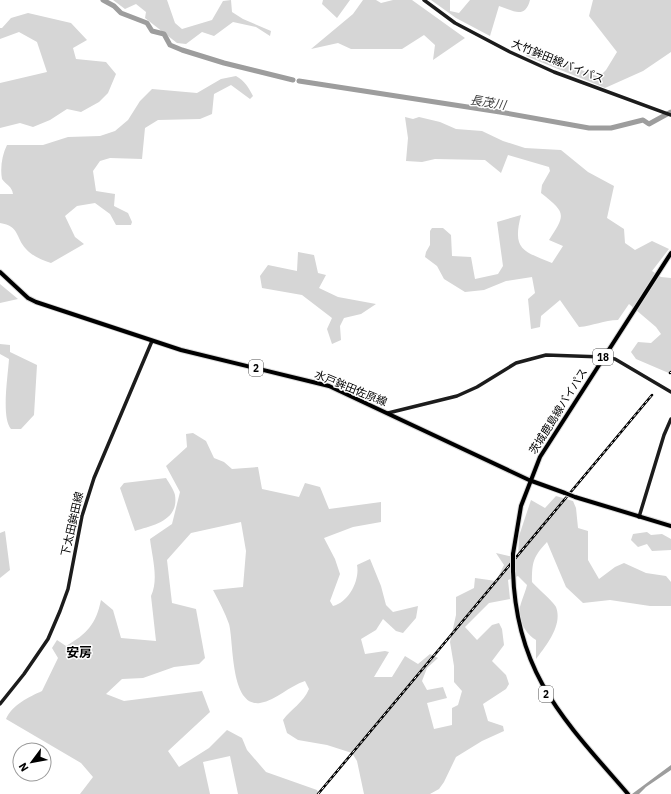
<svg xmlns="http://www.w3.org/2000/svg" width="671" height="794" viewBox="0 0 671 794" font-family="'IBM Plex Sans','Noto Sans JP',sans-serif">
  <style>
    .green { fill: #d6d6d6 }
    .water { fill: #9d9d9d }
    .lines { fill: none; stroke-linecap: round; stroke-linejoin: round }
    .river { stroke: #9d9d9d; stroke-width: 5 }
    .primary-casing { stroke: #dbdbdb; stroke-width: 6 }
    .secondary { stroke: #1c1c1c; stroke-width: 3.5 }
    .primary { stroke: #000; stroke-width: 4 }
    .rail-casing { stroke: #000; stroke-width: 2.5 }
    .rail { stroke: #fff; stroke-width: 1; stroke-dasharray: 3; stroke-linecap: butt }
    .primary-bridge-casing { stroke: #dbdbdb; stroke-width: 6; stroke-linecap: butt }
    .primary-bridge { stroke: #000; stroke-width: 4 }
    .labels { text-anchor: middle; dominant-baseline: central; stroke-width: 3; stroke-linejoin: round; paint-order: stroke }
    .shield { fill: #fff; stroke: #4c4c4c; stroke-width: 1 }
    .shield-label { font-size: 10px; font-weight: bold; fill: #000 }
    .street-label { font-size: 11px; fill: #000; stroke: #fff }
    .water-label { font-size: 12px; font-style: italic; fill: #3e3e3e; stroke: #fff }
    .quarter-label { font-size: 13px; font-weight: bold; fill: #000; stroke: #fff }
  </style>
  <rect width="100%" height="100%" fill="#fff"/>
  <path class="green" d="M 113,0 L 167,0 L 175,23 L 182,29 L 212,20 L 223,1 L 231,0 L 232,12 L 243,19 L 271,31 L 270,36 L 256,27 L 233,22 L 214,36 L 202,32 L 186,44 L 177,43 L 145,18 L 146,12 L 136,4 L 125,9 Z
    M 323,0 L 350,0 L 337,18 L 322,4 Z
    M 363,0 L 376,0 L 381,3 L 393,0 L 412,0 L 465,38 L 433,60 L 435,45 L 424,35 L 402,49 L 351,49 L 338,43 L 311,49 L 353,14 Z
    M 431,0 L 450,0 L 450,11 L 459,13 L 470,0 L 530,0 C 525,20 512,10 499,6 L 490,36 L 456,18 Z
    M 593,0 L 671,0 L 671,52 L 643,71 L 605,88 L 526,56 L 529,49 L 599,77 L 606,70 L 617,52 L 589,16 Z
    M 28,13 L 71,23 L 87,40 L 73,48 L 76,59 L 106,62 L 116,74 L 108,93 L 99,102 L 81,112 L 67,109 L 50,120 L 33,127 L 20,123 L 0,128 L 0,83 L 47,72 L 37,42 L 19,32 L 0,39 L 0,28 L 2,28 L 11,18 Z
    M 236,76 C 245,81 248,87 253,96 L 250,99 L 231,85 L 214,94 L 212,114 L 200,119 L 158,120 L 145,128 L 142,159 L 110,158 L 100,161 L 93,171 L 96,191 L 115,194 L 114,206 L 128,213 L 132,222 L 131,225 L 116,225 L 110,214 L 95,203 L 77,206 L 65,216 L 75,237 L 84,244 L 51,263 C 42,260 32,256 26,249 C 15,237 20,226 0,223 L 0,194 L 13,194 C 12,186 6,185 2,179 C 0,168 2,155 7,145 L 43,145 L 68,137 L 100,136 L 115,131 L 128,120 L 140,101 L 152,89 L 197,93 L 221,79 Z
    M 405,117 L 413,119 L 419,117 L 440,122 L 456,129 L 482,131 L 503,141 L 525,148 L 561,150 L 588,172 L 614,186 L 607,218 L 624,229 L 625,243 L 635,250 L 652,241 L 669,249 L 652,271 L 661,277 L 671,278 L 671,374 L 636,359 L 631,352 L 638,342 L 651,343 L 661,334 L 656,327 L 629,304 L 618,320 C 604,320 593,326 579,327 L 560,300 L 541,316 L 540,327 L 531,329 L 528,299 L 535,293 L 532,277 L 506,281 L 484,290 L 465,292 L 444,279 L 437,266 L 425,257 L 426,252 L 430,245 L 430,231 L 432,228 L 443,228 L 451,235 L 452,256 L 471,257 L 475,279 L 498,274 L 503,266 L 497,222 L 521,215 C 512,250 523,251 552,263 L 563,246 L 549,240 C 566,214 566,213 541,193 L 542,185 L 550,171 L 549,167 L 508,155 L 501,173 L 485,160 L 435,159 L 422,162 L 406,161 L 408,138 Z
    M 298,252 L 314,255 L 318,273 L 326,275 L 319,288 L 338,297 L 376,304 L 361,314 L 344,318 L 340,326 L 341,340 L 332,344 L 327,329 L 332,318 L 302,295 L 262,288 L 260,276 L 268,265 L 297,271 Z
    M 0,284 L 18,299 L 0,303 Z
    M 0,344 L 10,345 L 10,352 L 37,365 L 34,415 L 21,429 L 11,429 C 1,417 8,376 9,359 L 0,354 Z
    M 193,433 L 206,441 L 214,458 L 224,462 L 232,469 L 258,467 L 262,489 L 299,497 L 305,483 L 320,487 L 329,509 L 381,502 L 381,522 L 353,527 L 324,538 L 335,559 L 340,574 L 330,601 L 333,606 C 349,602 360,580 357,565 L 370,559 L 381,586 L 386,605 L 393,612 L 418,606 L 416,618 L 403,633 L 396,631 L 383,619 L 376,630 L 361,639 L 365,654 L 385,651 L 389,652 L 374,677 L 392,677 L 405,656 L 418,664 L 430,654 L 438,658 L 427,668 L 422,681 L 427,690 L 443,687 L 447,698 L 427,703 L 434,729 L 452,725 L 452,708 L 458,705 L 462,691 L 454,682 L 454,666 L 450,642 L 456,615 L 456,597 L 474,588 L 475,578 L 496,581 L 504,565 L 496,553 L 518,558 L 519,536 L 531,500 L 545,508 L 556,496 L 573,501 L 576,508 L 578,528 L 588,531 L 588,560 L 599,579 L 615,567 L 624,563 L 646,573 L 666,576 L 671,582 L 671,606 L 650,606 L 610,600 L 583,603 L 566,587 L 547,542 C 533,557 532,562 532,582 C 537,588 553,601 556,607 C 563,625 546,646 536,659 L 536,640 C 528,636 520,623 519,614 C 519,605 525,594 527,585 L 518,576 L 508,580 L 510,599 L 489,603 L 465,627 L 477,640 L 492,625 L 499,623 L 502,629 L 504,645 L 492,661 L 506,675 L 509,684 L 506,689 L 483,704 L 488,721 L 503,726 L 504,731 L 482,741 L 456,757 L 444,782 L 439,789 L 430,794 L 364,794 L 357,761 L 352,753 L 327,745 L 298,740 L 287,733 L 283,720 C 291,709 303,703 309,689 L 305,681 C 289,686 277,700 260,703 C 230,707 234,643 229,624 C 225,613 219,601 213,590 L 243,587 L 246,551 L 241,522 L 191,533 L 167,560 L 172,603 L 196,609 L 205,658 L 199,664 L 174,667 L 143,678 L 122,679 L 106,694 L 124,701 L 202,691 L 210,712 L 168,751 L 179,767 L 209,748 L 227,730 L 242,738 L 247,750 L 266,772 L 317,790 L 319,794 L 238,794 L 230,756 L 203,762 L 210,794 L 80,794 L 93,777 L 81,763 L 6,719 C 12,705 29,697 42,691 L 58,658 L 52,648 L 57,640 L 66,646 C 87,634 96,624 101,600 L 113,610 L 121,638 L 156,641 L 151,596 C 159,579 152,557 150,539 L 172,524 L 180,492 L 166,466 L 187,447 L 186,434 Z
    M 166,478 C 169,483 174,490 175,495 C 179,521 153,525 135,531 L 120,488 L 124,483 Z
    M 5,531 L 10,570 L 0,578 L 0,533 Z
    M 647,532 L 651,535 L 662,534 L 671,539 L 671,550 L 652,551 L 647,544 L 638,547 L 631,540 L 633,534 Z"/>
  <path class="water" d="M 671,765 L 671,770 L 646,787 L 639,794 L 632,794 Z"/>
  <g class="lines">
    <path class="river" d="M 103,0 L 114,6 L 121,13 L 147,23 L 152,31 L 164,34 L 170,45 L 182,50 L 224,63 L 293,80
      M 299,81 L 500,112 L 589,128 L 611,128 L 643,120 L 649,124 L 671,112"/>
    <g class="primary-casing">
      <path id="primary" d="M 0,272 L 28,298 L 36,302 L 181,350 L 329,386 L 529,480 L 565,493
        M 575,497 L 671,526
        M 513,554 L 521,506 L 540,457 L 671,253
        M 513,571 C 516,674 564,720 628,794"/>
    </g>
    <path class="secondary" d="M 424,0 L 455,23 L 510,52 L 554,72 L 671,115
      M 388,413 L 457,396 L 477,387 L 516,363 L 546,355 L 603,357 L 615,359 L 671,392
      M 639,517 L 664,435 L 671,419
      M 0,704 L 24,674 L 48,639 L 60,611 L 68,589 L 82,516 L 94,478 L 152,341"/>
    <use href="#primary" class="primary"/>
    <g class="rail-casing">
      <path id="rail" d="M 670,373 L 671,372
        M 318,794 L 652,395"/>
    </g>
    <use href="#rail" class="rail"/>
    <g class="primary-bridge-casing">
      <path id="primary-bridge" d="M 565,493 L 575,497
        M 513,571 L 513,554"/>
    </g>
    <use href="#primary-bridge" class="primary-bridge"/>
  </g>
  <g class="labels">
    <g class="shield">
      <rect x="593" y="349" width="20" height="16" rx="3"/>
      <rect x="249" y="360" width="14" height="16" rx="3"/>
      <rect x="539" y="686" width="14" height="16" rx="3"/>
    </g>
    <g class="shield-label">
      <text x="603" y="357">18</text>
      <text x="256" y="368">2</text>
      <text x="546" y="694">2</text>
    </g>
    <g class="street-label">
      <text transform="translate(558 61) rotate(22)">大竹鉾田線バイパス</text>
      <text transform="translate(351 388) rotate(22)">水戸鉾田佐原線</text>
      <text transform="translate(558 411) rotate(-58)">茨城鹿島線バイパス</text>
      <text transform="translate(72 524) rotate(-77)">下太田鉾田線</text>
    </g>
    <g class="water-label">
      <text transform="translate(488 102) rotate(9)">長茂川</text>
    </g>
    <g class="quarter-label">
      <text x="79" y="652">安房</text>
    </g>
  </g>
  <g transform="translate(32 762) rotate(238)"><circle r="19" fill="#ffffff" stroke="#999999"/>
  <path d="M0-3L7 15L0 10L-7 15Z" fill="#000000"/>
  <text y="-6" font-size="11" font-weight="bold" text-anchor="middle" fill="#000000">N</text>
  </g>
</svg>
